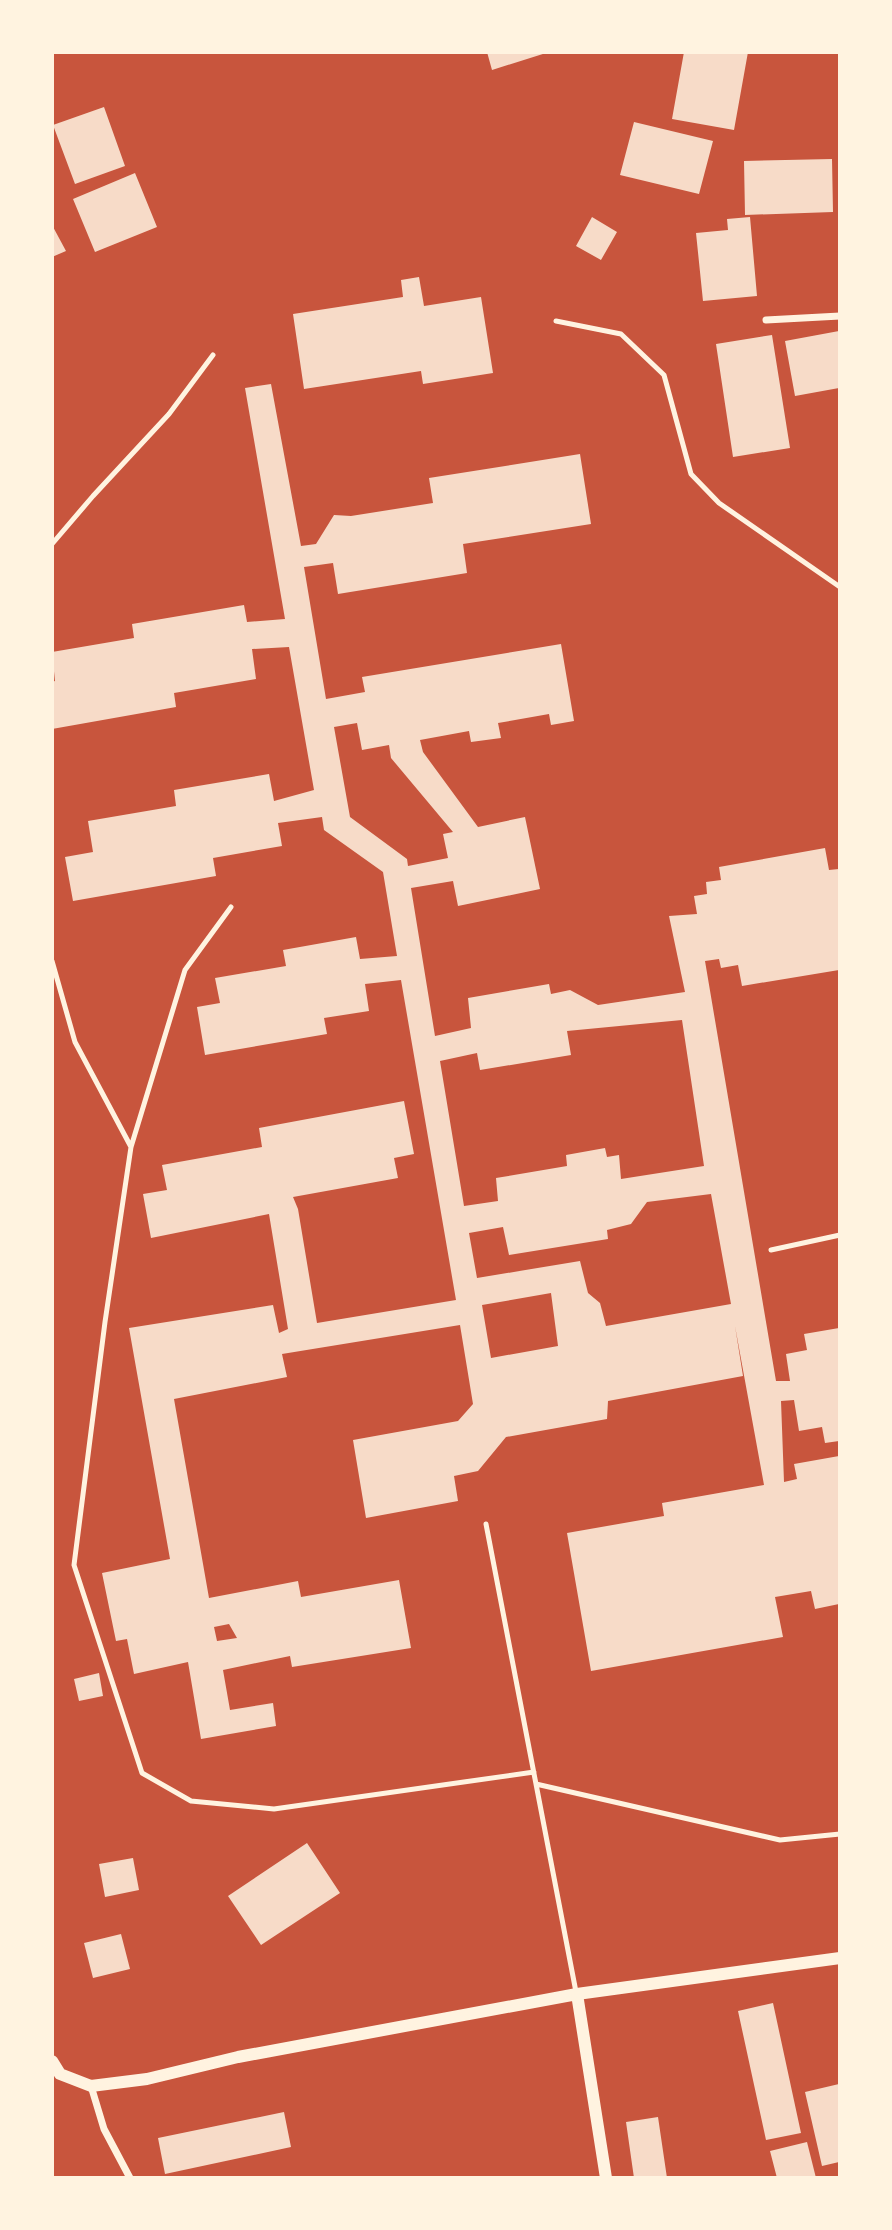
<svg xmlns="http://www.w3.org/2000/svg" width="892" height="2230" viewBox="0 0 892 2230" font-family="'Source Sans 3',sans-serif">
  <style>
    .building { fill: #f7dbc8; fill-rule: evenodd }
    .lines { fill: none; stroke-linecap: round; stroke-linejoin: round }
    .service { stroke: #fff3e0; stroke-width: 5 }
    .minor { stroke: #fff3e0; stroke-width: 7 }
    .tertiary { stroke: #fff3e0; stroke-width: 12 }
  </style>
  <rect width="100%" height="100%" fill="#c8553d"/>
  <path class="building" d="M 487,52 L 545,52 L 546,53 L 492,70 Z
    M 684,52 L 748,52 L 734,130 L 672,119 Z
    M 104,107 L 125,166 L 75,184 L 53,125 Z
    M 634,122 L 713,141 L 699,194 L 620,175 Z
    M 832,159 L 833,212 L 745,215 L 744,161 Z
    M 135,173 L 157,227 L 95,252 L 73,199 Z
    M 592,217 L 617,232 L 601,260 L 576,246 Z
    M 750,217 L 757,296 L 703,301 L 696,233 L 728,230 L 727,219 Z
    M 52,225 L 66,251 L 52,257 Z
    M 419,277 L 424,306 L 481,297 L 493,373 L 423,384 L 421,371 L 304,389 L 293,314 L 403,297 L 401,280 Z
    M 839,331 L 839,388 L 795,396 L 785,341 Z
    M 772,335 L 790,448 L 733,457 L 716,344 Z
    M 271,384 L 301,546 L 316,544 L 334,515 L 351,516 L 433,503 L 429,478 L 580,454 L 591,524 L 463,544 L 467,573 L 338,594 L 333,563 L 304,567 L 326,699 L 365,692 L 362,677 L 561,644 L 574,721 L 551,725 L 549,714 L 498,723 L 501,738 L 471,742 L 469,731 L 420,740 L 423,752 L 478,827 L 525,817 L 540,889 L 458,906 L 453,881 L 411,888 L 435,1036 L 471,1028 L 468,998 L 549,984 L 551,994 L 570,990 L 598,1005 L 685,992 L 669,916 L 697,914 L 694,896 L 707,894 L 706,882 L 721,880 L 719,867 L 825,848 L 829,870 L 839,869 L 839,970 L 742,986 L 738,965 L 721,968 L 719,959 L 705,961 L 776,1381 L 790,1381 L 786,1354 L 807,1350 L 804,1334 L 839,1328 L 839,1441 L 825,1443 L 822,1427 L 799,1431 L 794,1400 L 781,1401 L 784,1482 L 797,1479 L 794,1464 L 839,1456 L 839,1604 L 815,1609 L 811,1591 L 775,1597 L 783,1637 L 591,1671 L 567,1533 L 664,1516 L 662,1503 L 764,1485 L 735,1326 L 743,1376 L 608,1401 L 607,1419 L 506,1437 L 478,1471 L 454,1476 L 458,1501 L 366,1518 L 353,1440 L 458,1421 L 473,1404 L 460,1325 L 282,1354 L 287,1377 L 174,1399 L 209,1598 L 298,1581 L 301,1597 L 399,1580 L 411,1648 L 292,1667 L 290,1656 L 223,1670 L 230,1710 L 273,1703 L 276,1726 L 201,1739 L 188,1662 L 134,1674 L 127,1639 L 116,1641 L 102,1573 L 170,1559 L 129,1328 L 273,1305 L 279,1333 L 288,1329 L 269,1214 L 151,1238 L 143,1194 L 167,1190 L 162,1165 L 262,1147 L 259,1128 L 404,1101 L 414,1154 L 394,1158 L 398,1178 L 293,1197 L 298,1209 L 317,1323 L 456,1300 L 401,980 L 365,984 L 369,1011 L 324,1018 L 327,1034 L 205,1055 L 197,1007 L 220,1003 L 215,978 L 286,966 L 283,950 L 356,937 L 360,959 L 397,956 L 383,872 L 324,830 L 322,817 L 278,823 L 282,846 L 213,858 L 216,876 L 73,901 L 65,857 L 93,852 L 88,821 L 176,806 L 174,790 L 269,774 L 274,801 L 314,790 L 289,647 L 252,649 L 256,679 L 174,693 L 176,707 L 52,729 L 52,682 L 55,681 L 52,652 L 134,638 L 132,624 L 244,605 L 247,622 L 285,619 L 245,388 ZM 357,723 L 362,750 L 389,745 L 391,758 L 453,832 L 443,834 L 448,858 L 408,866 L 407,859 L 350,817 L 334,727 ZM 682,1020 L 704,1166 L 621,1179 L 619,1155 L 607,1157 L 605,1148 L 566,1155 L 567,1166 L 496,1178 L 498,1201 L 464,1206 L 440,1061 L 477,1053 L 480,1070 L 571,1055 L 567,1031 ZM 711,1194 L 731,1304 L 606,1326 L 600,1303 L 588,1293 L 580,1261 L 477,1278 L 469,1233 L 503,1227 L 509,1255 L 608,1239 L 607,1230 L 631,1224 L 647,1202 ZM 551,1293 L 558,1346 L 491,1358 L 482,1305 ZM 229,1624 L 237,1638 L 217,1641 L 214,1627 Z
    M 99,1673 L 103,1696 L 79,1701 L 74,1679 Z
    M 307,1843 L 340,1893 L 261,1945 L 228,1896 Z
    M 133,1858 L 139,1890 L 105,1897 L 99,1864 Z
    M 121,1934 L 130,1969 L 93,1978 L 84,1943 Z
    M 773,2003 L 801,2133 L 766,2140 L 738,2011 Z
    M 839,2084 L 839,2162 L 822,2166 L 805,2092 Z
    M 284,2112 L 291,2147 L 165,2174 L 158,2138 Z
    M 658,2117 L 667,2178 L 634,2178 L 626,2122 Z
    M 807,2142 L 816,2178 L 777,2178 L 770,2151 Z"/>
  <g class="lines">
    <path class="service" d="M 556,321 L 621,334 L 664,375 L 691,474 L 719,503 L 840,587
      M 52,544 L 93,496 L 169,414 L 213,355
      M 231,907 L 185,970 L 131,1147 L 105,1322 L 74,1565 L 142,1773 L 191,1801 L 274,1809 L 534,1772
      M 52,961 L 75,1042 L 131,1147
      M 771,1250 L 840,1235
      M 486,1524 L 576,1992
      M 536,1784 L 780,1840 L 840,1834"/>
    <path class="minor" d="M 766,320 L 840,316
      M 91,2086 L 104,2129 L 130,2178"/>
    <path class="tertiary" d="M 577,1994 L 606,2178
      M 52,2061 L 60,2074 L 91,2086 L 147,2079 L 238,2057 L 577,1994 L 840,1958"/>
  </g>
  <rect width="892" height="2230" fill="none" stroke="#fff3e0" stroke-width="108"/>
</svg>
